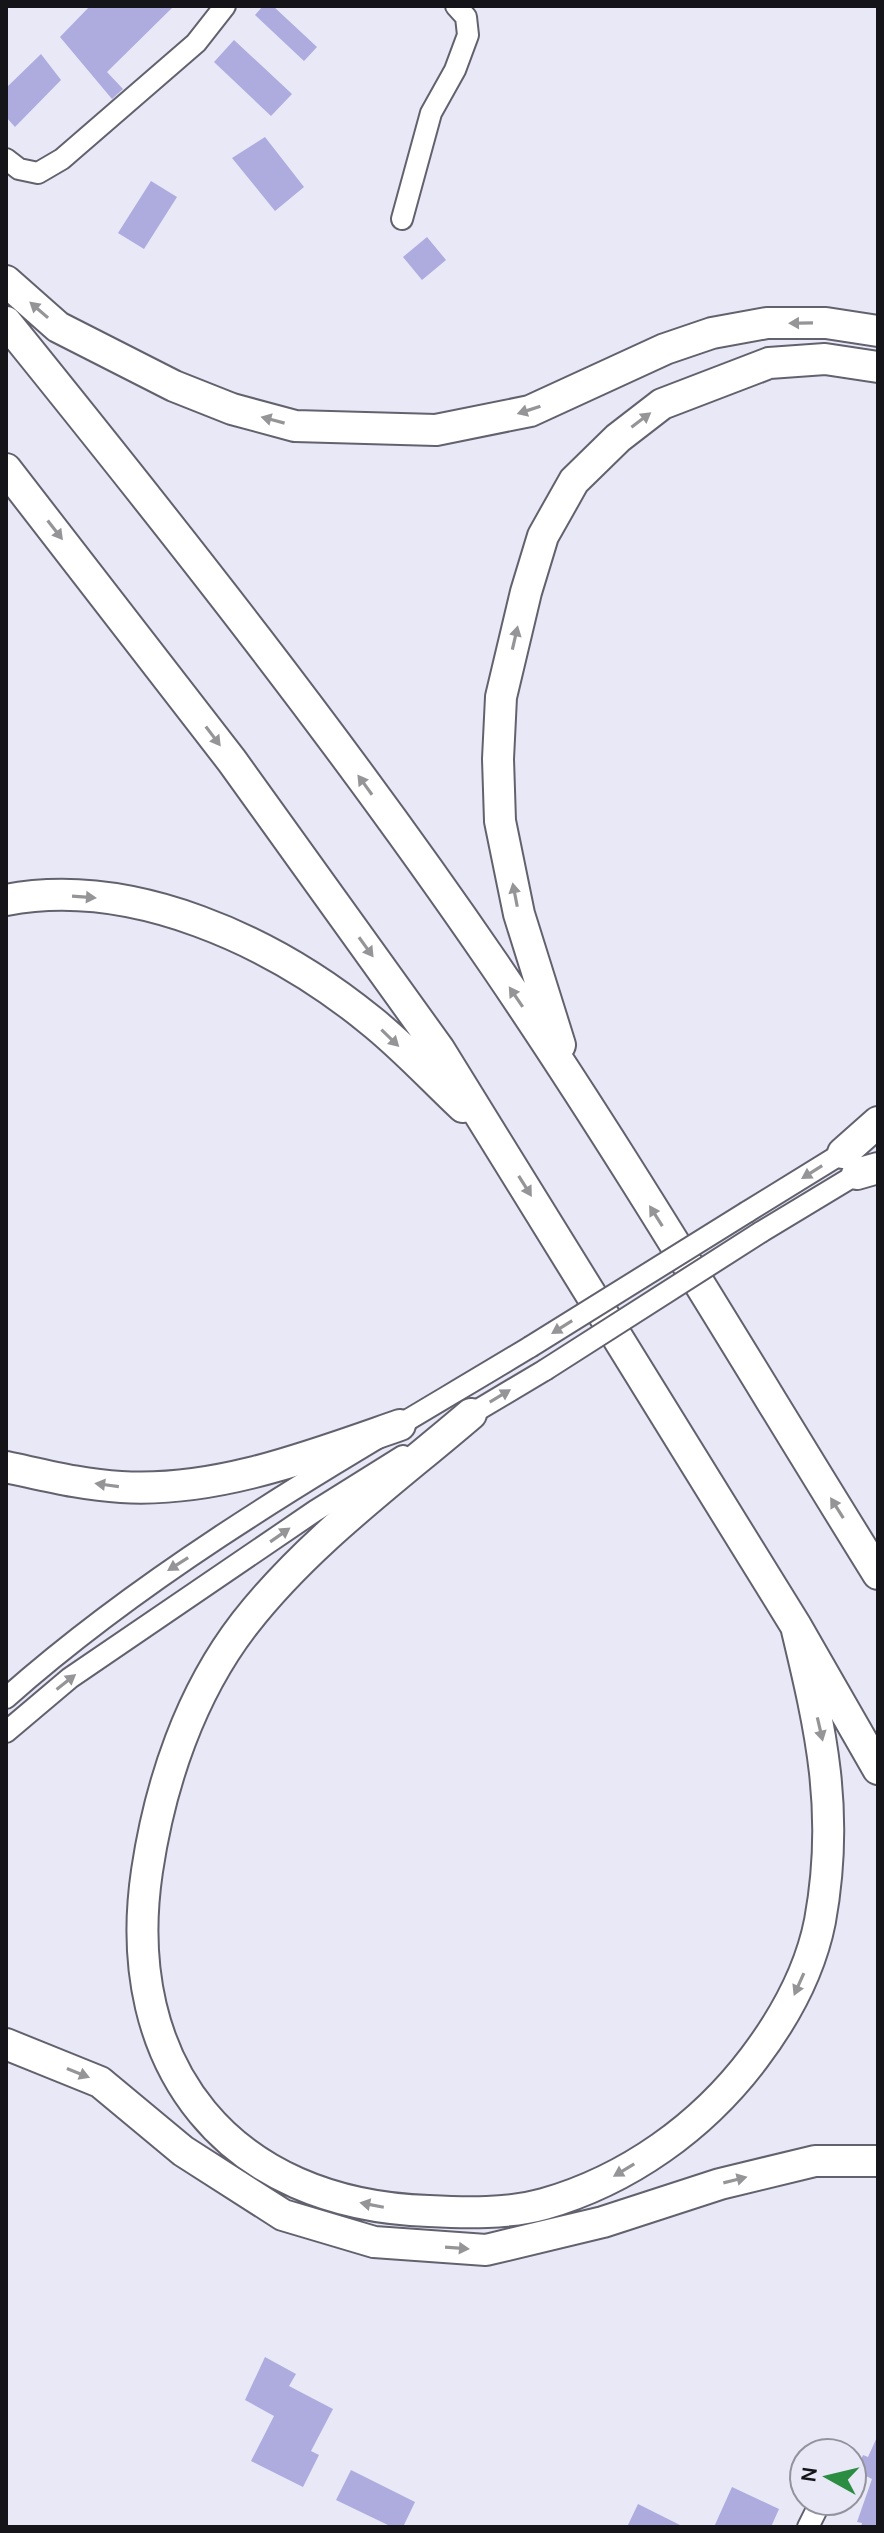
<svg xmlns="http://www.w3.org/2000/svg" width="884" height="2533" viewBox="0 0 884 2533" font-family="Karla,sans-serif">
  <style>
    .building { fill: #aeabdf }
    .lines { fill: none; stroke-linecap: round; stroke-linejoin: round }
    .minor-casing { stroke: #62616e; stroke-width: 24 }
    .highway-casing { stroke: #62616e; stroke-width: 34 }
    .minor { stroke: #fff; stroke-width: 20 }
    .highway { stroke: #fff; stroke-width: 30 }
    .minor-bridge-casing { stroke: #62616e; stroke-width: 24; stroke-linecap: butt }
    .minor-bridge { stroke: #fff; stroke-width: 20 }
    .oneway { fill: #959598 }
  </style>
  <rect width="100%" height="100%" fill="#e8e8f7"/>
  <path class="building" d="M 90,6 L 174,6 L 107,72 L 123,89 L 112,99 L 60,37 Z
    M 263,6 L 273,6 L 317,47 L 304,61 L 255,15 Z
    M 234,40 L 292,94 L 271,116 L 214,62 Z
    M 41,54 L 61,80 L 15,127 L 6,117 L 6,88 Z
    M 265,137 L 304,187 L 275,211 L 232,158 Z
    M 151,181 L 177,197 L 144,249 L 118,233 Z
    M 427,237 L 446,260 L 422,280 L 403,257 Z
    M 265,2357 L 296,2374 L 289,2386 L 333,2409 L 311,2451 L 319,2455 L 303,2487 L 251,2461 L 274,2416 L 245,2400 Z
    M 878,2435 L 878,2527 L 861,2527 L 862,2523 L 857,2522 L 872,2479 L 856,2471 L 863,2455 L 868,2457 Z
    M 351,2470 L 415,2502 L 403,2527 L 392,2527 L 336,2500 Z
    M 732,2487 L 779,2509 L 771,2527 L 714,2527 Z
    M 638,2504 L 684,2527 L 627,2527 Z"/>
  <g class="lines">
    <g class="minor-casing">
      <path id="minor" d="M 6,159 L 19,169 L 38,173 L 62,159 L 196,43 L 225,6
        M 402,219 L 431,113 L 455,70 L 468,35 L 466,17 L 456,6
        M 747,1212 L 854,1146
        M 761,1232 L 867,1168
        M 461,1420 L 545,1370
        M 6,1698 C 164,1558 351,1455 530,1347
        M 6,1732 L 70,1678 L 315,1511 L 403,1456
        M 808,2527 L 821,2501"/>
    </g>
    <g class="highway-casing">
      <path id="highway" d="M 6,281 L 58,327 L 174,386 L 232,409 L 295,426 L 436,430 L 530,411 L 665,349 L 712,333 L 767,323 L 826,323 L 878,331
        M 6,322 C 175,531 342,742 494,964 C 629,1162 751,1370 878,1574
        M 6,469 L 232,761 L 439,1049 L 796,1626 L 878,1769
        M 6,900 C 133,876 273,941 370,1020 C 403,1046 432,1078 463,1107
        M 560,1045 L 519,914 L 500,821 L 498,759 L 501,697 L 526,592 L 543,536 L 574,481 L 618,438 L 662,404 L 769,363 L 825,359 L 878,367
        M 843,1153 L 878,1122
        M 857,1174 L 878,1168
        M 471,1414 C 394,1480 308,1542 245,1623 C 190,1694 160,1784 147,1871 C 118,2067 230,2205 429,2211 C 466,2213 508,2214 544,2204 C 628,2180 702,2127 754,2058 C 785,2017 810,1972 820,1921 C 840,1812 821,1730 796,1626
        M 6,1467 C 44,1475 82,1485 121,1487 C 216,1493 311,1456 400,1425
        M 6,2044 L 100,2082 L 183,2151 L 283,2215 L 374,2242 L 486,2250 L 603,2222 L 720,2184 L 815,2161 L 878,2161"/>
    </g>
    <use href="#minor" class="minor"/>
    <use href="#highway" class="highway"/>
    <g class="minor-bridge-casing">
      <path id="minor-bridge" d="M 530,1347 L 747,1212
        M 545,1370 L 761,1232"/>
    </g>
    <use href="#minor-bridge" class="minor-bridge"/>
  </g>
  <defs><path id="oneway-solid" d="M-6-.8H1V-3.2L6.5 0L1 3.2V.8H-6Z" transform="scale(2)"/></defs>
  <g class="oneway">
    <use href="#oneway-solid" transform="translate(39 310) rotate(-139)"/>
    <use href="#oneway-solid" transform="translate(801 323) rotate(179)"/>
    <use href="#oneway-solid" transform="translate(529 410) rotate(162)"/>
    <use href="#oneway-solid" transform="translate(273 420) rotate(-165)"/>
    <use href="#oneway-solid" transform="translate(641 420) rotate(-37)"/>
    <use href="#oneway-solid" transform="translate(55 530) rotate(52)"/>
    <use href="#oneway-solid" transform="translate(515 638) rotate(-77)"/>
    <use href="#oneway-solid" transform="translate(213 736) rotate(53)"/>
    <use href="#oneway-solid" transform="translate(365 785) rotate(-126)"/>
    <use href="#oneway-solid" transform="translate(515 895) rotate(-101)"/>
    <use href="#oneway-solid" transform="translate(84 897) rotate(4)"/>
    <use href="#oneway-solid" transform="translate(366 947) rotate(54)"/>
    <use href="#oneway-solid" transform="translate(516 997) rotate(-124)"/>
    <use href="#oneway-solid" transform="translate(390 1038) rotate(44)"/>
    <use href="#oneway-solid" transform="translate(812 1172) rotate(148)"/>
    <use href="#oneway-solid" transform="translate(525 1186) rotate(58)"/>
    <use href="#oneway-solid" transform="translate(656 1216) rotate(-122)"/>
    <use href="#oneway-solid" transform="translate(562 1327) rotate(148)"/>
    <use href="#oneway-solid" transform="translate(500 1396) rotate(-31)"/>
    <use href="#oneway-solid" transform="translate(107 1485) rotate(-172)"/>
    <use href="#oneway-solid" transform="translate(837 1508) rotate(-122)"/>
    <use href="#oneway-solid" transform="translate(280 1535) rotate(-35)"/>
    <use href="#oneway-solid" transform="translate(178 1564) rotate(148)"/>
    <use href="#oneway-solid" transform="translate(66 1682) rotate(-38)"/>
    <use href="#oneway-solid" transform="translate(820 1729) rotate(77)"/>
    <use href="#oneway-solid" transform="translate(799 1984) rotate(114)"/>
    <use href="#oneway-solid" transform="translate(78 2073) rotate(22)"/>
    <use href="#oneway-solid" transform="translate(624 2170) rotate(149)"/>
    <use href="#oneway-solid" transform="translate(735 2180) rotate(-14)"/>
    <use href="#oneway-solid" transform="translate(372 2205) rotate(-169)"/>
    <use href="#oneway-solid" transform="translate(457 2248) rotate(4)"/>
  </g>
  <rect width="884" height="2533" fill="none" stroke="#141419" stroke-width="16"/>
  <g transform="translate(828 2477) rotate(278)"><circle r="38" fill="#e8e8f7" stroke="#93939e" stroke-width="2"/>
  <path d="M0-6L14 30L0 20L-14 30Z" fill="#2b8d41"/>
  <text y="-12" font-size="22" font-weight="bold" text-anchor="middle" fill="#141419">N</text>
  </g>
</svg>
